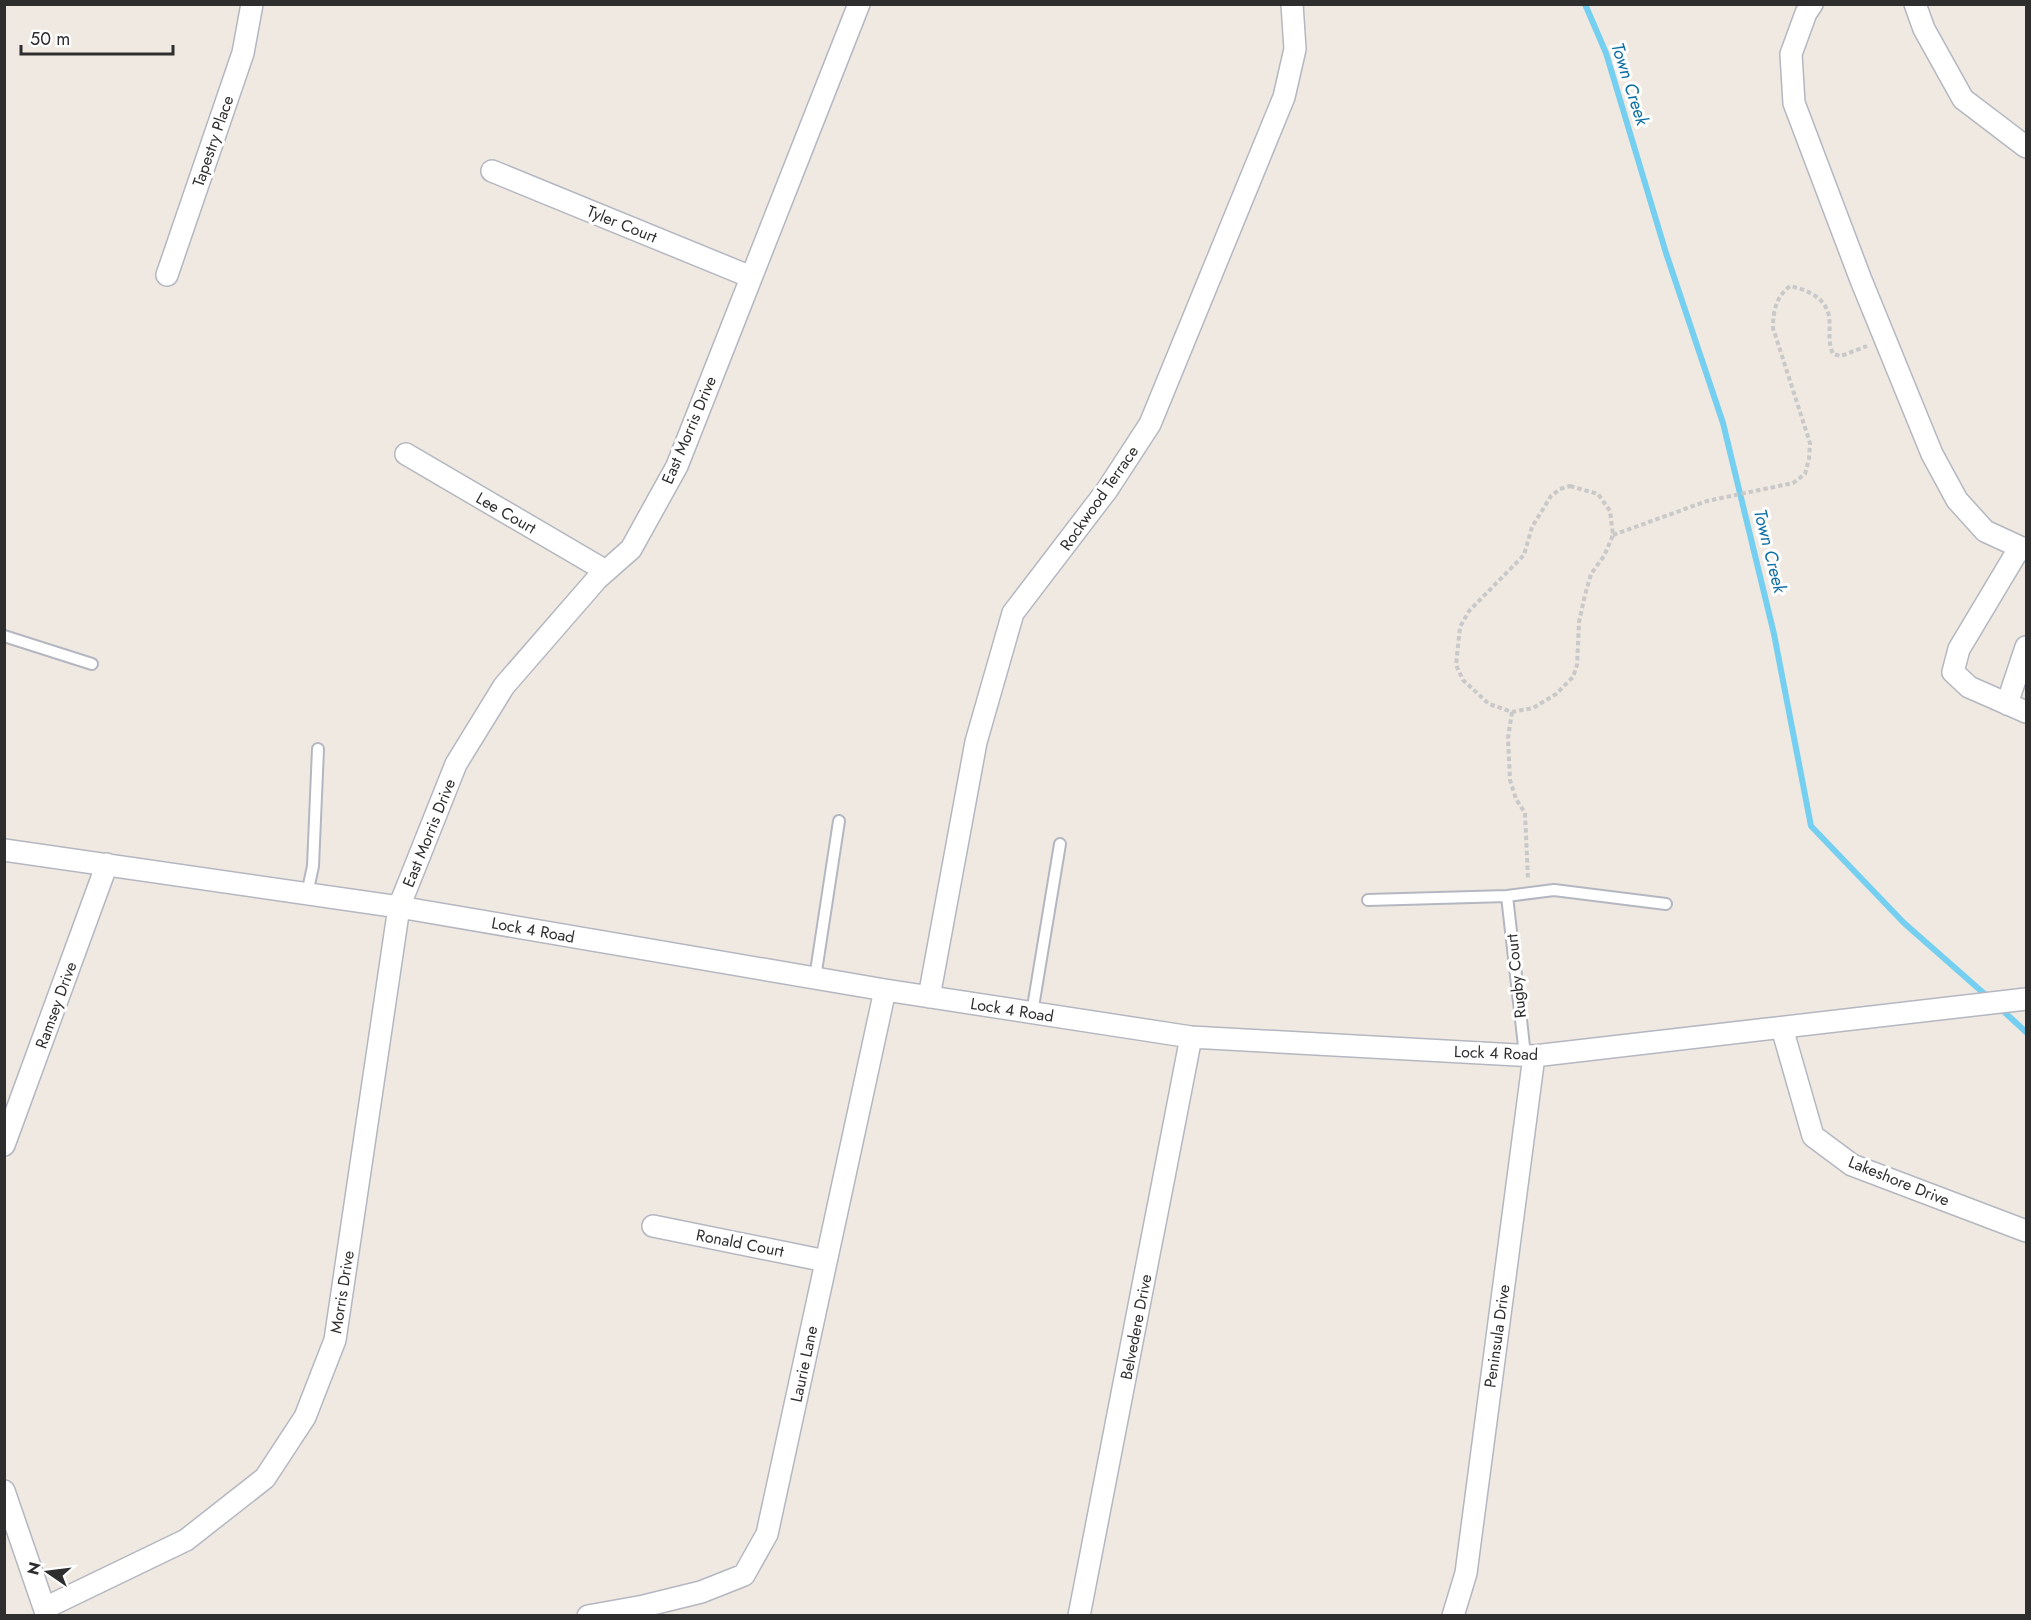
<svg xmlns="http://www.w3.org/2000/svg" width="2031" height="1620" viewBox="0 0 2031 1620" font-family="Jost,sans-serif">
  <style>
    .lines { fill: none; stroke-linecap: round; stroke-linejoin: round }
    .stream { stroke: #75cff0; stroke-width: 6 }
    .lane-casing { stroke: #b4b7c1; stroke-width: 14 }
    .street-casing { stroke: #b4b7c1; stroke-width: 24 }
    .path { stroke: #c9c9c9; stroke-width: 4; stroke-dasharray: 4.5 3; stroke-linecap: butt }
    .lane { stroke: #fff; stroke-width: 10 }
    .street { stroke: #fff; stroke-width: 21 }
    .labels { text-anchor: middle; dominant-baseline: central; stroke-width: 6; stroke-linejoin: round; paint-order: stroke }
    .street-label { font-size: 16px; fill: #2e2e2e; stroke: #fff }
    .water-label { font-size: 18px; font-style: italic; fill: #0d6fa3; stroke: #fff }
  </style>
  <rect width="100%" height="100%" fill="#efe9e1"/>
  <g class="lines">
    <path class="stream" d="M 1585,4 L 1606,53 L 1666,253 L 1723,423 L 1774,634 L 1811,826 L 1904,923 L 1988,997
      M 2000,1008 L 2026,1032"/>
    <g class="lane-casing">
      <path id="lane" d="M 4,636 L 92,664
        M 307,894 L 313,866 L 318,749
        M 1507,896 L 1525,1055
        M 1368,900 L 1507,896 L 1554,890 L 1666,904
        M 815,978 L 839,821
        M 1032,1013 L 1060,844"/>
    </g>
    <g class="street-casing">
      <path id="street" d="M 1812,4 L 1806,13 L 1791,54 L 1794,103 L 1861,280 L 1932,454 L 1957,500 L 1985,531 L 2026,550
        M 1915,4 L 1924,29 L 1963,99 L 2026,147
        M 492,171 L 751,277
        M 167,275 L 243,53 L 252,4
        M 406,454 L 606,571
        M 2020,547 L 1959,649 L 1953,672 L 1969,687 L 2026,712
        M 2007,704 L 2026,647
        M 4,850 L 399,907 L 885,990 L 1191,1037 L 1534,1056 L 2026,999
        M 929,997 L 976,742 L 1013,613 L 1107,490 L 1150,424 L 1284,97 L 1295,49 L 1292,4
        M 1782,1028 L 1813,1136 L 1852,1165 L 2026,1231
        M 4,1145 L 107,864
        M 653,1226 L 826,1261
        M 4,1491 L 47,1616
        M 45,1608 L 186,1540 L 265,1478 L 305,1417 L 335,1340 L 399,907 L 456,764 L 504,686 L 597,579 L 631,549 L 677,466 L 859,4
        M 588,1616 L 644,1606 L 701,1592 L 744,1575 L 767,1534 L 885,990
        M 1079,1616 L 1191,1037
        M 1453,1616 L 1466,1573 L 1534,1056"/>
    </g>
    <path class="path" d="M 1570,486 L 1598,494 L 1610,511 L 1613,535 L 1604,556 L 1591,574 L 1585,595 L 1579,622 L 1577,665 L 1573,677 L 1556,694 L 1533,708 L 1512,712 L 1489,704 L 1463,680 L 1456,665 L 1460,627 L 1469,611 L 1524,555 L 1532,527 L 1551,496 L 1560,489 Z
      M 1613,535 L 1707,501 L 1793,483 L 1805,474 L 1809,459 L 1810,443 L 1773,328 C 1773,311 1776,297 1790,286 C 1807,290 1825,297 1829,316 C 1831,330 1827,341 1833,354 L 1841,356 L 1867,346
      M 1512,712 L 1508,738 L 1510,780 L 1516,799 L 1525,813 L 1528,880"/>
    <use href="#lane" class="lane"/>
    <use href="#street" class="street"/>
  </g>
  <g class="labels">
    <g class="street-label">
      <text transform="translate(213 141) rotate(-71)">Tapestry Place</text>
      <text transform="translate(622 224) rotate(22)">Tyler Court</text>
      <text transform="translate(689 430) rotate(-67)">East Morris Drive</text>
      <text transform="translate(1099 498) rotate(-55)">Rockwood Terrace</text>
      <text transform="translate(506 513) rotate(30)">Lee Court</text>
      <text transform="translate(429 833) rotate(-68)">East Morris Drive</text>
      <text transform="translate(533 930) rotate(10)">Lock 4 Road</text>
      <text transform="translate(1516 976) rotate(-96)">Rugby Court</text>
      <text transform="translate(56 1005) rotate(-70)">Ramsey Drive</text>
      <text transform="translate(1012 1010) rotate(9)">Lock 4 Road</text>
      <text transform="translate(1496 1053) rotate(2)">Lock 4 Road</text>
      <text transform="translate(1899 1181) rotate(22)">Lakeshore Drive</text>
      <text transform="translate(740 1243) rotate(11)">Ronald Court</text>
      <text transform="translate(342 1292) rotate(-81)">Morris Drive</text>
      <text transform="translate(1136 1327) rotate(-79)">Belvedere Drive</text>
      <text transform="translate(1497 1336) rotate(-82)">Peninsula Drive</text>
      <text transform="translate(804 1364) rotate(-78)">Laurie Lane</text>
    </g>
    <g class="water-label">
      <text transform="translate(1630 84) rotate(72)">Town Creek</text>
      <text transform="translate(1770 551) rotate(76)">Town Creek</text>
    </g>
  </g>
  <rect width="2031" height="1620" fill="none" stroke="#2e2e2e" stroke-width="12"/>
  <g transform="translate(48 1572) rotate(284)" stroke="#ffffff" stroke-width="4.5" paint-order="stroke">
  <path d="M0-4.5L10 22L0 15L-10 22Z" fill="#2e2e2e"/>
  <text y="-9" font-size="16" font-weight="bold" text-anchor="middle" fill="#2e2e2e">N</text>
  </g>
  <path d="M21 45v9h152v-9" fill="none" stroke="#2e2e2e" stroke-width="3"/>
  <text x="30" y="45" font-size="18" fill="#2e2e2e" stroke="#ffffff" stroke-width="4.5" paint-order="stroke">50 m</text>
</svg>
